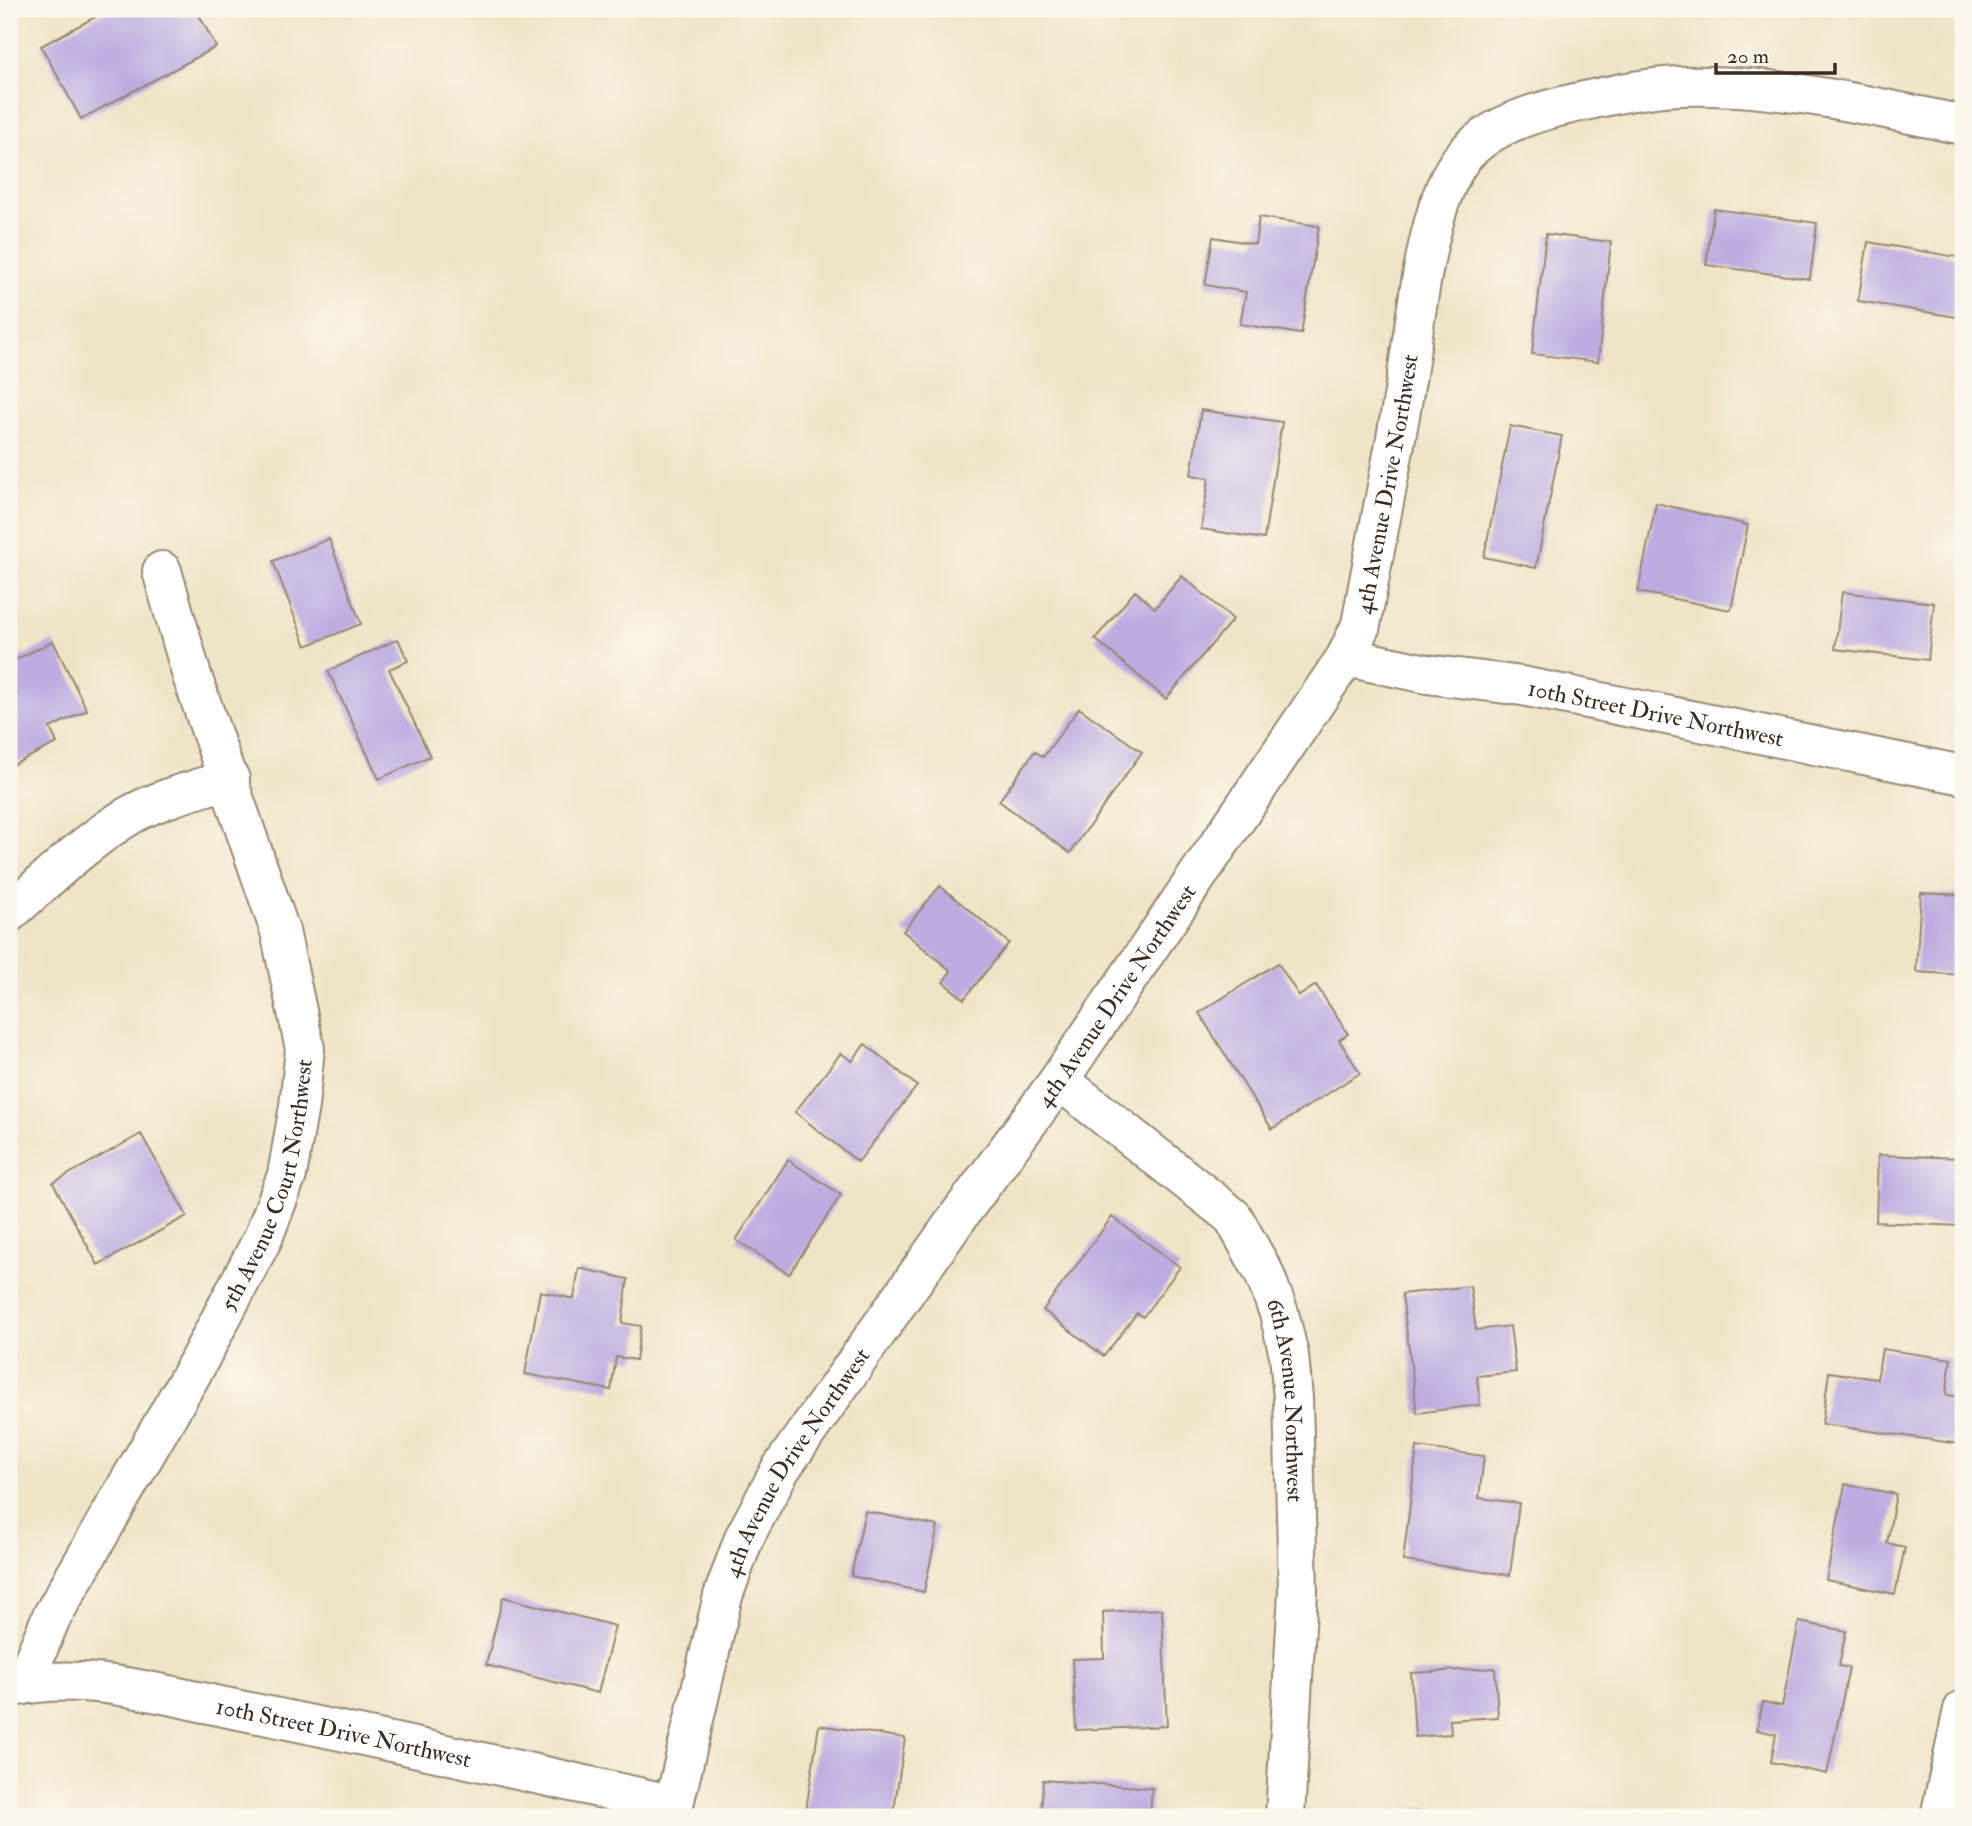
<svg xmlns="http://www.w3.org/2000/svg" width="1972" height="1826" viewBox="0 0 1972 1826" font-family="'IM FELL Double Pica',serif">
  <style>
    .building { fill: #bcace1 }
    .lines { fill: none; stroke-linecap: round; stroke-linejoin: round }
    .minor-casing { stroke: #968772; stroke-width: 42 }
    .minor { stroke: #fff; stroke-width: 38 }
    .labels { text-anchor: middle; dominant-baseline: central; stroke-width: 6; stroke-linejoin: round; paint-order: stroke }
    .street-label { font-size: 23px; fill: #3b2a1e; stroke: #fbf7ec }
  </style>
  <rect width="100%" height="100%" fill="#fbf7ec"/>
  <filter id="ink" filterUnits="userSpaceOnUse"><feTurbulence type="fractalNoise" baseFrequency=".0143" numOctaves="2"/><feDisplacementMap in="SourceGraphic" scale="14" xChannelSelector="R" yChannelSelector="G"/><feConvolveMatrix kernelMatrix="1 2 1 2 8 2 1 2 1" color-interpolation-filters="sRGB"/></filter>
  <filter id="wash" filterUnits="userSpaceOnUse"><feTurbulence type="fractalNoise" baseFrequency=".00686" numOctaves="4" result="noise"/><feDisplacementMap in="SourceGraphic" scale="28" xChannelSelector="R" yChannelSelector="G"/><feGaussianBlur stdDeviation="1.57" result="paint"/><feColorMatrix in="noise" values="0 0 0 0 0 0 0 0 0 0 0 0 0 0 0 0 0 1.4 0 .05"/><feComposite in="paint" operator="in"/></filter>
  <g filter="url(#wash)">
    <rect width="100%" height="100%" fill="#f0e4c7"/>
    <g id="blocks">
      <path class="building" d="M 110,9 L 196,9 L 216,47 L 81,119 L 41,46 Z
        M 1714,209 L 1817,223 L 1810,279 L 1706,265 Z
        M 1259,217 L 1319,226 L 1301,334 L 1240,324 L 1246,292 L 1205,285 L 1213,237 L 1255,244 Z
        M 1546,234 L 1611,242 L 1598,362 L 1532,354 Z
        M 1868,242 L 1963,258 L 1963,318 L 1858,301 Z
        M 1201,410 L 1282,422 L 1264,539 L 1201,529 L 1209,478 L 1191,475 Z
        M 1510,426 L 1562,436 L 1536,568 L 1484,557 Z
        M 1656,503 L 1748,525 L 1731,610 L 1638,592 Z
        M 329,539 L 361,624 L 306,646 L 273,561 Z
        M 1182,576 L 1233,619 L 1166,699 L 1095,639 L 1135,591 L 1155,608 Z
        M 1842,592 L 1934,603 L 1928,660 L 1835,649 Z
        M 398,639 L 408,661 L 389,669 L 430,756 L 379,779 L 328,671 Z
        M 53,641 L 87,710 L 50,728 L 57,743 L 9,767 L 9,698 L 17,694 L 9,678 L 9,663 Z
        M 1079,708 L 1142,752 L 1070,853 L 999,801 L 1035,751 L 1043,757 Z
        M 940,886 L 1009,943 L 964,999 L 943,982 L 951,971 L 903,931 Z
        M 1921,893 L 1963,895 L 1963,975 L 1916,972 Z
        M 1278,963 L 1299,996 L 1316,985 L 1348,1034 L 1339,1040 L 1360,1073 L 1272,1129 L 1199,1013 Z
        M 865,1044 L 917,1086 L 858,1162 L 795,1112 L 841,1053 L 852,1061 Z
        M 141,1134 L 187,1216 L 98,1265 L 53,1183 Z
        M 1878,1155 L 1962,1158 L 1959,1226 L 1876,1222 Z
        M 788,1160 L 841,1195 L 789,1274 L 736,1240 Z
        M 1112,1217 L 1180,1267 L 1143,1317 L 1137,1313 L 1104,1356 L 1043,1310 Z
        M 579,1268 L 628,1279 L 622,1323 L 641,1326 L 636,1360 L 616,1357 L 611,1390 L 525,1374 L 540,1291 L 574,1299 Z
        M 1470,1286 L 1476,1330 L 1510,1326 L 1516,1372 L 1477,1376 L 1480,1405 L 1417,1413 L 1402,1294 Z
        M 1882,1349 L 1951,1359 L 1946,1395 L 1963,1397 L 1960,1444 L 1822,1424 L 1829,1372 L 1877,1379 Z
        M 1417,1447 L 1484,1456 L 1479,1498 L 1519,1503 L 1510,1575 L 1403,1561 Z
        M 1845,1484 L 1896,1494 L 1887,1543 L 1905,1547 L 1895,1594 L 1826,1580 Z
        M 865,1511 L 938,1526 L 924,1592 L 851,1576 Z
        M 503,1597 L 615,1626 L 598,1693 L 486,1665 Z
        M 1162,1609 L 1167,1726 L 1076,1730 L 1072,1659 L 1104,1658 L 1103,1612 Z
        M 1799,1622 L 1846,1631 L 1839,1666 L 1849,1668 L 1827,1774 L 1771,1762 L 1776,1734 L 1757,1730 L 1763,1702 L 1782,1706 Z
        M 1495,1668 L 1498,1717 L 1450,1720 L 1451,1734 L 1415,1737 L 1411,1673 Z
        M 819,1725 L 905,1738 L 893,1817 L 805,1817 Z
        M 1043,1780 L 1152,1788 L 1150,1817 L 1041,1817 Z
        M 1445,1811 L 1445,1817 L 1388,1817 L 1388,1812 Z"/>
    </g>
  </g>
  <g filter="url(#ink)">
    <use href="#blocks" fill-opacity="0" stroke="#968772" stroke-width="2"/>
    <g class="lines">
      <g class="minor-casing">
        <g id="minor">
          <path id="s1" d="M 1346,657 L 1427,674 L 1522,686 L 1963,775"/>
          <path d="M 9,913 C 48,879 87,840 132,814 C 162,798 197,789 230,779"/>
          <path id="s2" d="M 1059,1080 L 1233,1217 L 1264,1273 L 1279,1313 L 1289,1355 L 1293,1398 L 1298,1592 L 1285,1817"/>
          <path id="s3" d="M 23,1685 L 51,1618 L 196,1366 L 263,1238 L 287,1175 L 299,1106 L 305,1049 L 280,931 L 192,676 L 162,571"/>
          <path id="s4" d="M 9,1688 C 83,1669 165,1696 239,1710 C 385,1739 529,1773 674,1805"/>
          <path id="s5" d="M 671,1817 L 723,1596 L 744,1538 L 780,1470 L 958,1217 L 1059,1080 L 1346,657 L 1361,625 C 1375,545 1392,466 1405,386 C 1416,324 1424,217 1457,165 C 1481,128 1531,113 1571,104 C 1607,96 1644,87 1681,86 C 1776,83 1871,106 1963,125"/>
          <path d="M 1940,1817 L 1963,1710"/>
        </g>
      </g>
      <use href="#minor" class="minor"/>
    </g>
  </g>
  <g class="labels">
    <g class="street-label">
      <text stroke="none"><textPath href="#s5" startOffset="1535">4th Avenue Drive Northwest</textPath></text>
      <text stroke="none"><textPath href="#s1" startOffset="315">10th Street Drive Northwest</textPath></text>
      <text stroke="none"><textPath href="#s5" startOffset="947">4th Avenue Drive Northwest</textPath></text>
      <text stroke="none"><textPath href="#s3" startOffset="560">5th Avenue Court Northwest</textPath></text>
      <text stroke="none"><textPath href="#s2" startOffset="416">6th Avenue Northwest</textPath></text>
      <text stroke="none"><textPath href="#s5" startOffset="380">4th Avenue Drive Northwest</textPath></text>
      <text stroke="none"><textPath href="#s4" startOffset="340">10th Street Drive Northwest</textPath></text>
    </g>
  </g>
  <rect width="1972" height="1826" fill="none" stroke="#fbf7ec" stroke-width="35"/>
  <path d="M1716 63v10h119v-10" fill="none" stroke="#3b2a1e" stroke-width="3.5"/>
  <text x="1727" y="63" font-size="21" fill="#3b2a1e" stroke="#fbf7ec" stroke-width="5" paint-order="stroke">20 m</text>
</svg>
